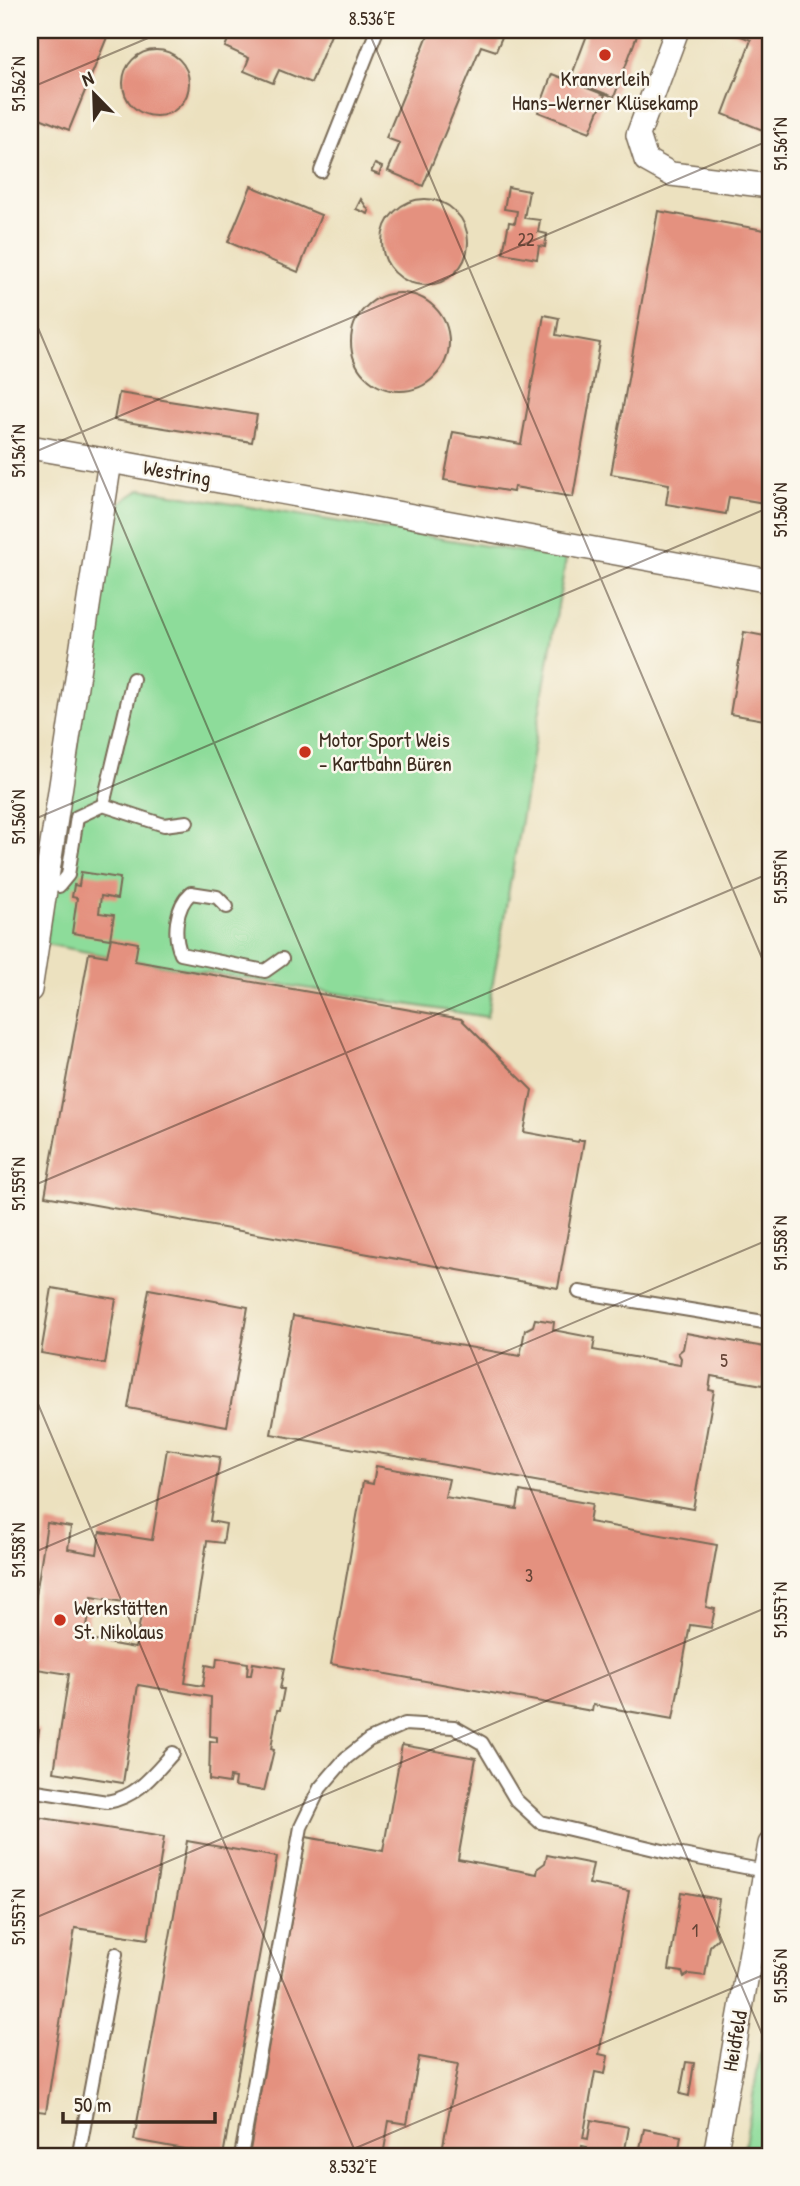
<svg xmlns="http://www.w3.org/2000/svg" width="800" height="2186" font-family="'Patrick Hand',sans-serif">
<rect width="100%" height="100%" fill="#fbf7ec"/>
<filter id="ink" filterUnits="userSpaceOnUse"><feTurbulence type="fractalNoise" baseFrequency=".0143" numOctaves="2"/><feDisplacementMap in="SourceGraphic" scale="14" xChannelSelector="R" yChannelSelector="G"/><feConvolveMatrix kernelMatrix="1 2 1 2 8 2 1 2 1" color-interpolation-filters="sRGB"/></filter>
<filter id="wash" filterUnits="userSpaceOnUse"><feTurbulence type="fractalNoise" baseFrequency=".00686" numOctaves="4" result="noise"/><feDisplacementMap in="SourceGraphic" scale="28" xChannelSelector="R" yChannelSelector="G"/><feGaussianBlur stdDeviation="1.57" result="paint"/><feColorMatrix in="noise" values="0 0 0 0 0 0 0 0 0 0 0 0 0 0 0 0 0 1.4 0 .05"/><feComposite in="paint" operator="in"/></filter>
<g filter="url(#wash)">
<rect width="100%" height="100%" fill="#ece1bf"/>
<g fill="#8ddc9a" stroke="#64835c" stroke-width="2">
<path d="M141 489 566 559 487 1017 135 961 45 944 115 506Z"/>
<path d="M770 1994V2156H743Z"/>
</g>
<g id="blocks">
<g fill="#e4917f" fill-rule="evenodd">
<path d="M30 30H110L69 130 30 114Z"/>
<path d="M232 30H333L311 83 279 70 273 83 244 71 249 58 225 47Z"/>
<path d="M430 30H505L496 51 481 46 423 186 388 171 400 143 386 138Z"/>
<path d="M589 30H639L614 97 570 80Z"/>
<path d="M726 30H770V133L723 114 751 40Z"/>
<circle cx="156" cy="83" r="33"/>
<path d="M552 74 605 95 590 132 538 112Z"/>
<path d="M375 164 382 167 379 175 371 172Z"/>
<path d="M251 186 321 215 298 272 228 242Z"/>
<path d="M508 187 529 191 524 218 540 220 538 232 547 234 545 247 539 246 537 259 503 253 509 222 515 223 517 211 504 209Z"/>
<path d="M361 199 369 211 368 214 356 209Z"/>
<circle cx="425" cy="242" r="43"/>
<path d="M658 211 770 231V504L729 497 726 514 666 504 669 484 611 474Z"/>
<circle cx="400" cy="342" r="49"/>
<path d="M544 315 559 318 556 335 600 343 573 497 514 487 513 492 444 480 453 432 521 444Z"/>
<path d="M119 393 257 415 252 442 114 420Z"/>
<path d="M744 632 770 637V721L730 714Z"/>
<path d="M81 872 120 878 117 899 101 896 99 913 114 915 110 939 72 933 77 898 72 897 74 885 79 886Z"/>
<path d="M111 938 138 943 135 961 461 1019 532 1090 524 1132 578 1142 579 1140H584L558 1288 45 1196 89 953 107 956Z"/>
<path d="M52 1288 116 1299 105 1364 41 1353Z"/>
<path d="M149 1289 248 1307 227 1426 128 1408Z"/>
<path d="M293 1316 520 1356 525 1330 533 1326 535 1319 554 1322 553 1330 595 1338 593 1350 680 1365 681 1358 678 1353 683 1349 686 1333 770 1348 767 1363 770 1364V1378L764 1377 763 1385 711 1376 709 1390 714 1391 693 1509 271 1434Z"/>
<path d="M167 1449 220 1457 210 1521 226 1524 223 1543 207 1541 185 1683 203 1686 206 1665 216 1667 217 1658 248 1663 247 1675H251L253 1663 284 1668 280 1689H284L280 1710H277L271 1749 274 1750 264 1791 234 1786 235 1778 230 1777 229 1783 209 1780 210 1741 217 1742V1737L210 1736 211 1697 138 1685 123 1783 54 1772 69 1674 30 1668V1634L47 1523 71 1527 68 1549 97 1554 100 1532 152 1540ZM92 1597 143 1605 135 1648 85 1639Z"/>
<path d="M376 1466 449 1479 445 1497 517 1509 520 1491 535 1494 592 1504 589 1522 717 1545 706 1607 715 1609 711 1628 690 1625 673 1719 593 1705 592 1711 331 1664 363 1482 373 1484Z"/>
<path d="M30 1728 39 1730 33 1769 30 1768Z"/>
<path d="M402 1745 476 1758 458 1859 537 1874 538 1868 545 1863 547 1855 593 1864 589 1884 629 1891 599 2054 608 2056 605 2074 595 2072 583 2138 588 2139 591 2120 629 2127 625 2150 639 2153 644 2129 681 2136 678 2156H585L587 2147 582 2146 580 2156H441L458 2064 419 2057 407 2124 389 2121 383 2156H249L306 1837 383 1851Z"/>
<path d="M30 1816 164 1837 148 1939 75 1928 46 2112 30 2110Z"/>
<path d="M187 1841 277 1857 223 2156 134 2140Z"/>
<path d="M681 1892 719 1899 714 1927 718 1938 710 1946 705 1976 689 1974 684 1977 682 1972 669 1970Z"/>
<path d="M686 2062 694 2063 689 2096 680 2094Z"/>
</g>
</g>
</g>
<g filter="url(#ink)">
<use href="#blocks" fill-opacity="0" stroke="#796a56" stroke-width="2"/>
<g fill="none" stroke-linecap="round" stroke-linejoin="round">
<defs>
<g id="service">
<path d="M321 171 377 30"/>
<path d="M103 805 133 679"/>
<path d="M46 883 59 886 68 875 77 817 103 805 164 825 187 822"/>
<path d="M227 907 217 897 191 893C175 907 173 936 181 954L265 971 282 959"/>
<path d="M579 1292 770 1323"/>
<path d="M30 1790 107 1802C137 1797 153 1775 173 1753"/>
<path d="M79 2153 116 1954"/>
<path d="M241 2156 301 1827 320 1788 346 1758 369 1740 405 1724 454 1727 482 1743 516 1800 540 1822 667 1852 765 1871"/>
</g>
<g id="minor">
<path d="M677 30 638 135 646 160 671 174 770 186"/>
<path d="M30 447 110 461"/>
<path d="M30 990 110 461 770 581"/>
<path d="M715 2156 770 1844"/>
</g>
</defs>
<use href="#service" stroke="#796a56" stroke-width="16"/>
<use href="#minor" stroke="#796a56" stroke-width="26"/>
<use href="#service" stroke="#fff" stroke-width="12"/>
<use href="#minor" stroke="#fff" stroke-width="23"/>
</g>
</g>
<path fill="none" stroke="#3b2a1e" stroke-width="2" stroke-opacity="0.45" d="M368 30 770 977M30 88 167 30M30 309 770 2053M30 454 770 140M30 821 770 507M30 1187 770 873M30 1385 357 2156M30 1554 770 1239M30 1920 770 1606M337 2156 770 1972"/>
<g fill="#c8321e" stroke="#fbf7ec" stroke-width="2.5">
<circle cx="605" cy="55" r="7"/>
<circle cx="305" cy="752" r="7"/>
<circle cx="60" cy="1620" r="7"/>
</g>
<g text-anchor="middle" stroke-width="5" stroke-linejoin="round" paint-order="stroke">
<g font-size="18" fill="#654436">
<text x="526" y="246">22</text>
<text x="724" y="1367">5</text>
<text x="529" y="1582">3</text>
<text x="695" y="1937">1</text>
</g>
<g font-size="21" fill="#3b2a1e" stroke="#fbf7ec" text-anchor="start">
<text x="605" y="86" text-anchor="middle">Kranverleih<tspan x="605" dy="24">Hans-Werner Klüsekamp</tspan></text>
<text x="319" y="747">Motor Sport Weis<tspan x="319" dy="24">- Kartbahn Büren</tspan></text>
<text x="74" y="1615">Werkstätten<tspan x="74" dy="24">St. Nikolaus</tspan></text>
</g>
<g font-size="21" fill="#3b2a1e" stroke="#fbf7ec">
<text transform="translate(177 473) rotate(10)" y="7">Westring</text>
<text transform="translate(735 2041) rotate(-80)" y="7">Heidfeld</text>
</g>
</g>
<rect width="800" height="2186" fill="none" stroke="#fbf7ec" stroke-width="77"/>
<g transform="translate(94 94) rotate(337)" stroke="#fbf7ec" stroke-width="5" paint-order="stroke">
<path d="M0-5L12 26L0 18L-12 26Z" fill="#3b2a1e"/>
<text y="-10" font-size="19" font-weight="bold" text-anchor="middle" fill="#3b2a1e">N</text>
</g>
<path d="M63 2112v10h152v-10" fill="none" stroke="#3b2a1e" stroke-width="3.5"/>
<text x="74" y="2112" font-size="21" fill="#3b2a1e" stroke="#fbf7ec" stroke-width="5" paint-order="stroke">50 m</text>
<rect x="38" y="38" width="724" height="2110" fill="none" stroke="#3b2a1e" stroke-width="2.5"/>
<g font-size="18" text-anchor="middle" fill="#3b2a1e">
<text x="372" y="25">8.536°E</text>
<text transform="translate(19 84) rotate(-90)" y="6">51.562°N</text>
<text transform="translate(781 144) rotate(-90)" y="6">51.561°N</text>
<text transform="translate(19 451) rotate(-90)" y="6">51.561°N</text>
<text transform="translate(781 510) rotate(-90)" y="6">51.560°N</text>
<text transform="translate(19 817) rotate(-90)" y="6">51.560°N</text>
<text transform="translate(781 877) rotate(-90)" y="6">51.559°N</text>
<text transform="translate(19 1184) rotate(-90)" y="6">51.559°N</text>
<text transform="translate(781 1243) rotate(-90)" y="6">51.558°N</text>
<text transform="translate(19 1550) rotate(-90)" y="6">51.558°N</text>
<text transform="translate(781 1610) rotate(-90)" y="6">51.557°N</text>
<text transform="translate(19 1917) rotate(-90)" y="6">51.557°N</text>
<text transform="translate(781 1976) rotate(-90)" y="6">51.556°N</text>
<text x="353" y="2173">8.532°E</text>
</g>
</svg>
